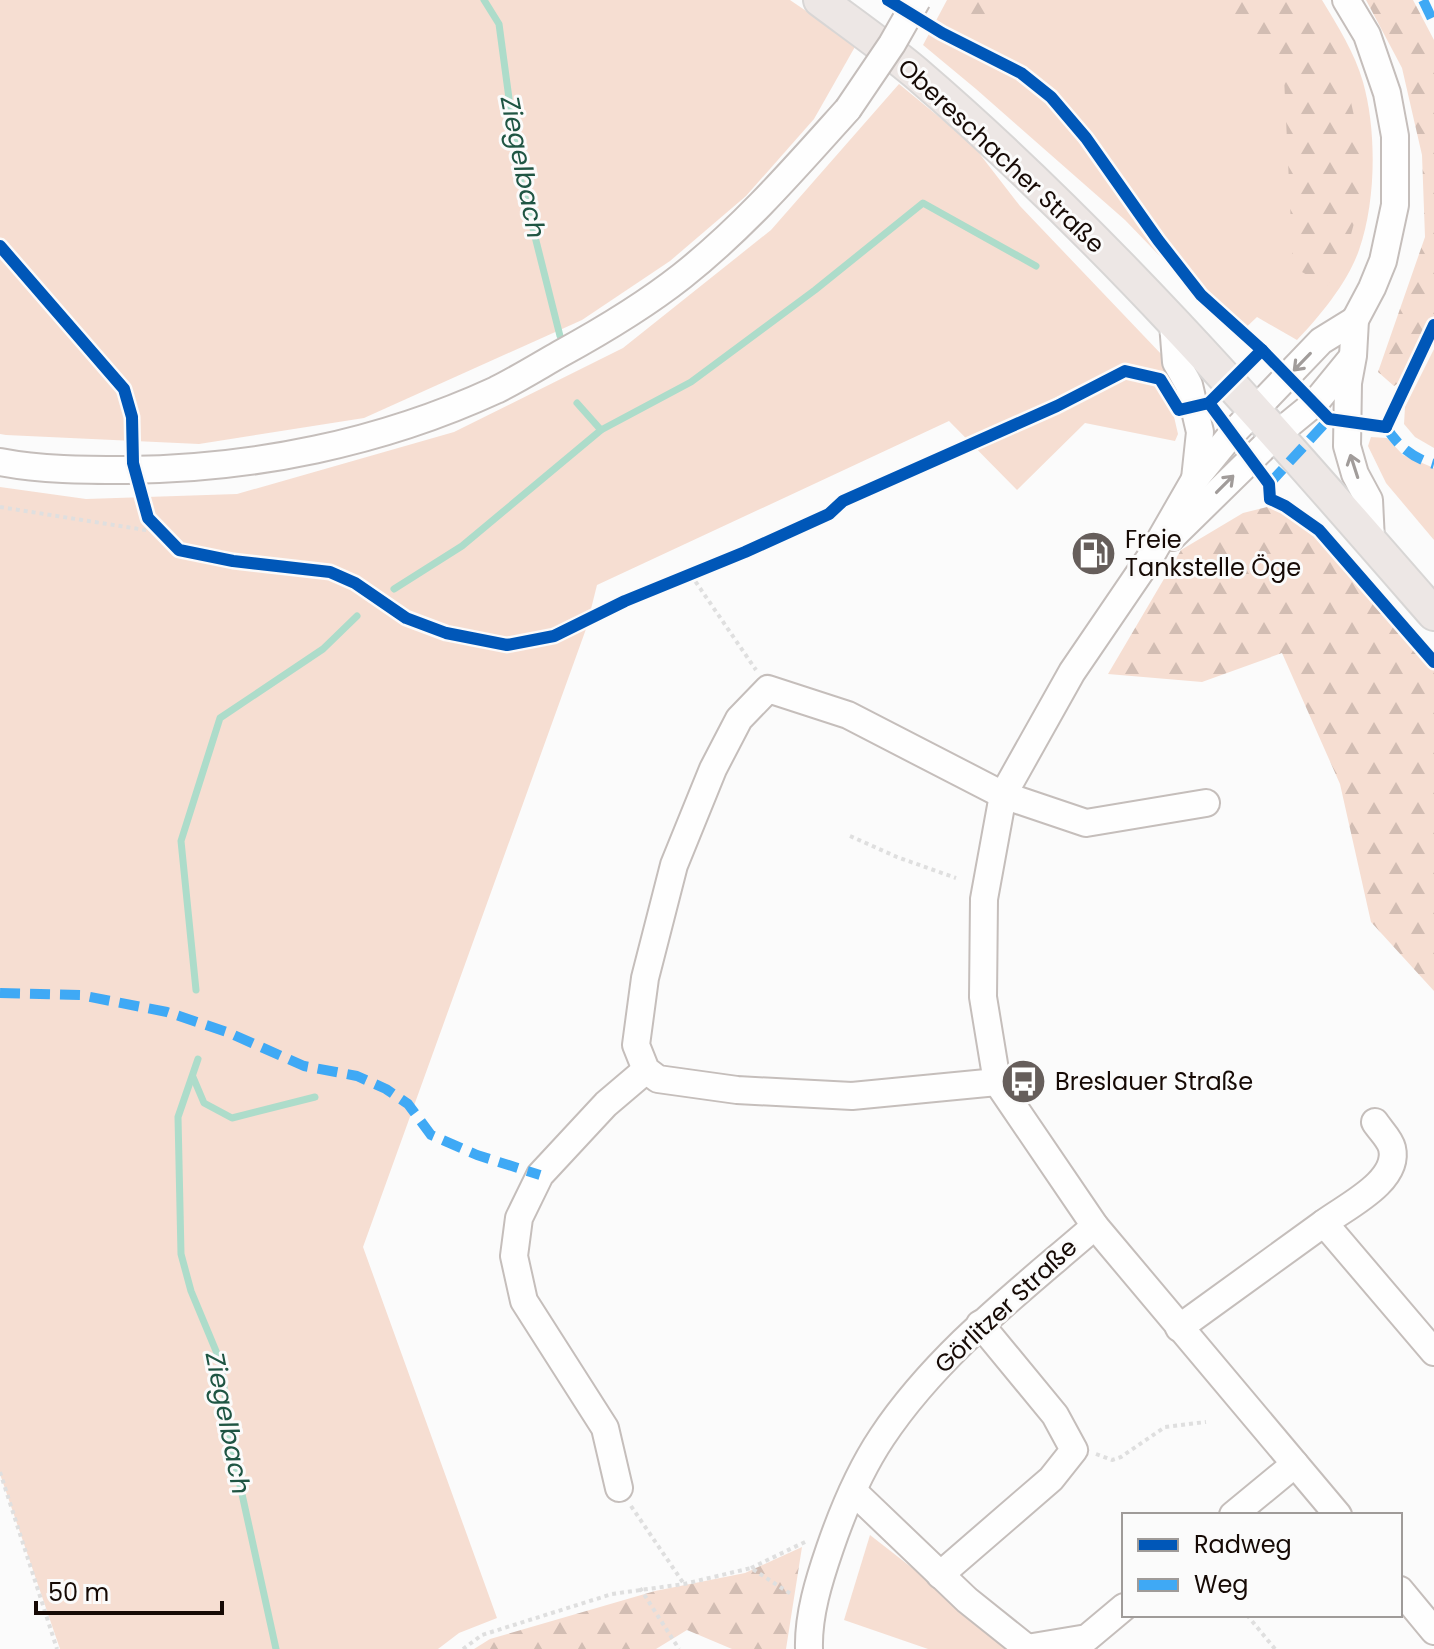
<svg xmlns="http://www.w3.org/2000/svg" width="1434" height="1649" font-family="Poppins,sans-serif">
<defs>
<pattern id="forest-firs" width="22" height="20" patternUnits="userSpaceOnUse" patternTransform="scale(2)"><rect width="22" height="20" fill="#f6ded2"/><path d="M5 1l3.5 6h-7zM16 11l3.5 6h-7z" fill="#d2bdb3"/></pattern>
</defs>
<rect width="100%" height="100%" fill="#fbfbfb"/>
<g fill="#f6ded2">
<path d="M0 0H790L856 45 814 119 746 196 670 261 582 320 364 418 199 444 6 435 0 434Z"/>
<path d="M947 0H1322C1337 25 1355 53 1363 82 1377 131 1376 202 1359 250 1348 282 1320 316 1297 340L1257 317 1237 336 1125 220 976 89 923 45Z"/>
<path d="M899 84 972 144 1020 206 1163 356 1184 401 1172 408 1178 434 1175 441 1085 423 1017 490 949 421 597 585 586 629 363 1247 497 1618 459 1633 438 1649H60L0 1474V487L86 499 237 494 454 432 623 348 771 230Z"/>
<path d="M1434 349V448L1415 437 1404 424 1405 407Z"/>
<path d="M1371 437 1387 438 1403 455 1434 468V540L1386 483 1368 446Z"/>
<path d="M870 1535 1016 1649H928L844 1620Z"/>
</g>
<g fill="url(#forest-firs)">
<path d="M960 0H1000L982 27 949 19Z"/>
<path d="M1221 0H1308L1340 52 1367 175 1346 253 1327 286 1293 267 1284 77Z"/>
<path d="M1366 0H1413L1434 40V316L1405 379 1394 386 1378 372 1425 237 1422 155 1402 68Z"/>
<path d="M1275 505 1313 530 1434 667V991L1371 922 1340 784 1282 653 1202 682 1108 674 1181 550 1243 513Z"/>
<path d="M802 1547 786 1649H732L687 1630 656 1649H474L490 1639 655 1591 745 1573Z"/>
</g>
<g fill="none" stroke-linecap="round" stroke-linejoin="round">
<g stroke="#addcca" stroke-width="7">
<path d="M484 0 499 24 519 173 560 336"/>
<path d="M577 403 601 430"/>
<path d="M394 589 462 546 601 430 691 382 815 290 923 203 1036 266"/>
<path d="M196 990 181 841 220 718 323 649 357 616"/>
<path d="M198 1059 178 1117 181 1254 191 1291 221 1363 231 1444 276 1649"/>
<path d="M193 1077 204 1103 232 1118 315 1097"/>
</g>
<defs>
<g id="minor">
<path d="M1346 0 1367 35 1387 93 1395 136V205L1383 261 1372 288 1355 320 1353 356 1348 383 1347 446 1355 474 1369 500 1371 541"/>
<path d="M1173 323 1176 362 1189 385 1200 432 1195 479"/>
<path d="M0 462C41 470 85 470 127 470 253 469 381 443 496 390 518 379 539 366 560 354 602 331 644 306 682 276 744 227 795 168 848 109"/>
<path d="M1172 537 1276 435 1315 403 1351 359"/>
<path d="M997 1082 852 1096 737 1090 658 1079 646 1070 636 1045 645 978 674 865 713 769 739 719 768 689 848 715 1003 795 1086 823 1206 803"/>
<path d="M1324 1223C1347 1206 1400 1181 1392 1148 1390 1139 1380 1130 1375 1122"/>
<path d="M1179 1328 1324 1223 1434 1352"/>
<path d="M619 1488 605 1428 524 1301 514 1256 519 1218 540 1175 606 1104 646 1070"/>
<path d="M853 1491 967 1600 1027 1648 1087 1638 1124 1607"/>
<path d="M1233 1515 1295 1464"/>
<path d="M1338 1515 1095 1226 997 1082 983 997 984 899 1003 795 1072 672 1149 559 1195 479 1231 435 1321 341 1355 320"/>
<path d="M940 1575 1051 1479 1074 1450 1055 1415 980 1324"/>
<path d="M1400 1590 1434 1631"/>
<path d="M809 1649C808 1615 819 1580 830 1548 843 1510 860 1470 882 1437 938 1353 1020 1291 1095 1226"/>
</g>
<path id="major" d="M820 0C852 24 885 47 916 73 1106 236 1270 426 1434 614"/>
</defs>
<use href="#minor" stroke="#c5bebb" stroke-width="30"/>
<use href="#major" stroke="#d8d6d5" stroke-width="36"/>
<g stroke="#dfdfdf" stroke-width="4" stroke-dasharray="4 4" stroke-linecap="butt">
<path d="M0 507 158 532"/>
<path d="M691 575 756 670"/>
<path d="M850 836 897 857 956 878"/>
<path d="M1096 1454 1112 1460 1121 1457 1165 1427 1206 1422"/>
<path d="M0 1472 57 1649"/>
<path d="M631 1506 684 1584"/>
<path d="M751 1568 807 1541"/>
<path d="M640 1588 679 1649"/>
<path d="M1247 1615 1275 1649"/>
<path d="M463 1649 482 1635 612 1594 684 1584 751 1568 791 1594"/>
</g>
<use href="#minor" stroke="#fefefe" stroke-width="26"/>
<use href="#major" stroke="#ede7e5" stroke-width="32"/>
<defs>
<path id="minor-bridge" d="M848 109 892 44 917 0"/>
</defs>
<use href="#minor-bridge" stroke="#c5bebb" stroke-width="30" stroke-linecap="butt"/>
<use href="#minor-bridge" stroke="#fefefe" stroke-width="26"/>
<g stroke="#3fa9f5" stroke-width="10" stroke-dasharray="20 10" stroke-linecap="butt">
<path d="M1423 0 1434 23"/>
<path d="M1386 427C1398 446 1412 458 1434 464"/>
<path d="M1269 484 1329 419"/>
<path d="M0 993 80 995 167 1012 227 1032 304 1066 357 1076 386 1089 408 1104 431 1135 477 1155 540 1175"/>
</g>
<defs>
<g id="cycleway">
<path d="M888 0 942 33 1021 73 1051 97 1086 138 1158 240 1201 295 1262 350 1329 419 1386 427"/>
<path d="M0 246 124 389 132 417 133 463 148 518 179 550 233 561 330 572 355 583 406 618 446 633 507 645 554 636 625 601 745 552 829 514 843 501 1057 406 1125 371 1160 379 1179 410 1209 403 1262 350"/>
<path d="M1209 403 1269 484 1270 499 1285 506 1319 530 1434 662"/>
<path d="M1386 427 1434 325"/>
</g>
</defs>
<use href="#cycleway" stroke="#fbfbfb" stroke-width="17"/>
<use href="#cycleway" stroke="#0057b8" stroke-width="12"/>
</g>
<defs><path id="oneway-shaft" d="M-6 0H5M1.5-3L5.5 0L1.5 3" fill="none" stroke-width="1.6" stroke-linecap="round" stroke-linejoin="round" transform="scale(2)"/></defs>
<g stroke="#a19c9a">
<use href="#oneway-shaft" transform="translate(1302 362) rotate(134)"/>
<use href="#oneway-shaft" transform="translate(1354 466) rotate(-108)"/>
<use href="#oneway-shaft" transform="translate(1225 484) rotate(-45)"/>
</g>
<defs>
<symbol id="fuel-disc" viewBox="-11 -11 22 22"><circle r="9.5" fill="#665e5b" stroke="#fbfbfb"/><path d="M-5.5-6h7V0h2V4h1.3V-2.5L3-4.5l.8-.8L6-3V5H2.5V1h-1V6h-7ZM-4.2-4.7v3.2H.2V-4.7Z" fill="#fff"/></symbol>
<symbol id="bus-disc" viewBox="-11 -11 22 22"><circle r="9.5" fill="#665e5b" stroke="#fbfbfb"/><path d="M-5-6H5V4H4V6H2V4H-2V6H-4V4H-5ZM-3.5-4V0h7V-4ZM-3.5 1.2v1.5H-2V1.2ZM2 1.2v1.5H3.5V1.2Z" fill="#fff"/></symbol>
</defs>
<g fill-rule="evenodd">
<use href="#fuel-disc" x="1068" y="528" width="51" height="51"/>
<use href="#bus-disc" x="998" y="1056" width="51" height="51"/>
</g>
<g text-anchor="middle" stroke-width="6" stroke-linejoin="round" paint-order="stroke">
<g font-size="24" fill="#160a05" stroke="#fbfbfb">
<text transform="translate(1001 156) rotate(43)" y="8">Obereschacher Straße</text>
<text transform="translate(1006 1306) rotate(-43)" y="8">Görlitzer Straße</text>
</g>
<g font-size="24" fill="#160a05" stroke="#fbfbfb" text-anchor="start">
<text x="1125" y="548">Freie<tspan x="1125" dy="28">Tankstelle Öge</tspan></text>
<text x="1055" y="1090">Breslauer Straße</text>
</g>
<g font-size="26" font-style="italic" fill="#1f5543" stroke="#fbfbfb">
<text transform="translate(523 167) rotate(79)" y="9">Ziegelbach</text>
<text transform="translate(228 1423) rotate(79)" y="9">Ziegelbach</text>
</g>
</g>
<rect x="1122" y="1513" width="280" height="104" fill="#fbfbfb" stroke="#9f9b99" stroke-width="2"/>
<rect x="1138" y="1539" width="40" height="12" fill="#0057b8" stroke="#9f9b99" stroke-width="2"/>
<text x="1194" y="1553" font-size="24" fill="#160a05">Radweg</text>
<rect x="1138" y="1579" width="40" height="12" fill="#3fa9f5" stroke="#9f9b99" stroke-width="2"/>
<text x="1194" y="1593" font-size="24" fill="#160a05">Weg</text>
<path d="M36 1601v12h186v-12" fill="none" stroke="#160a05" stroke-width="4"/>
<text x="48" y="1601" font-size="24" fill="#160a05" stroke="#fbfbfb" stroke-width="6" paint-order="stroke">50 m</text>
</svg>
